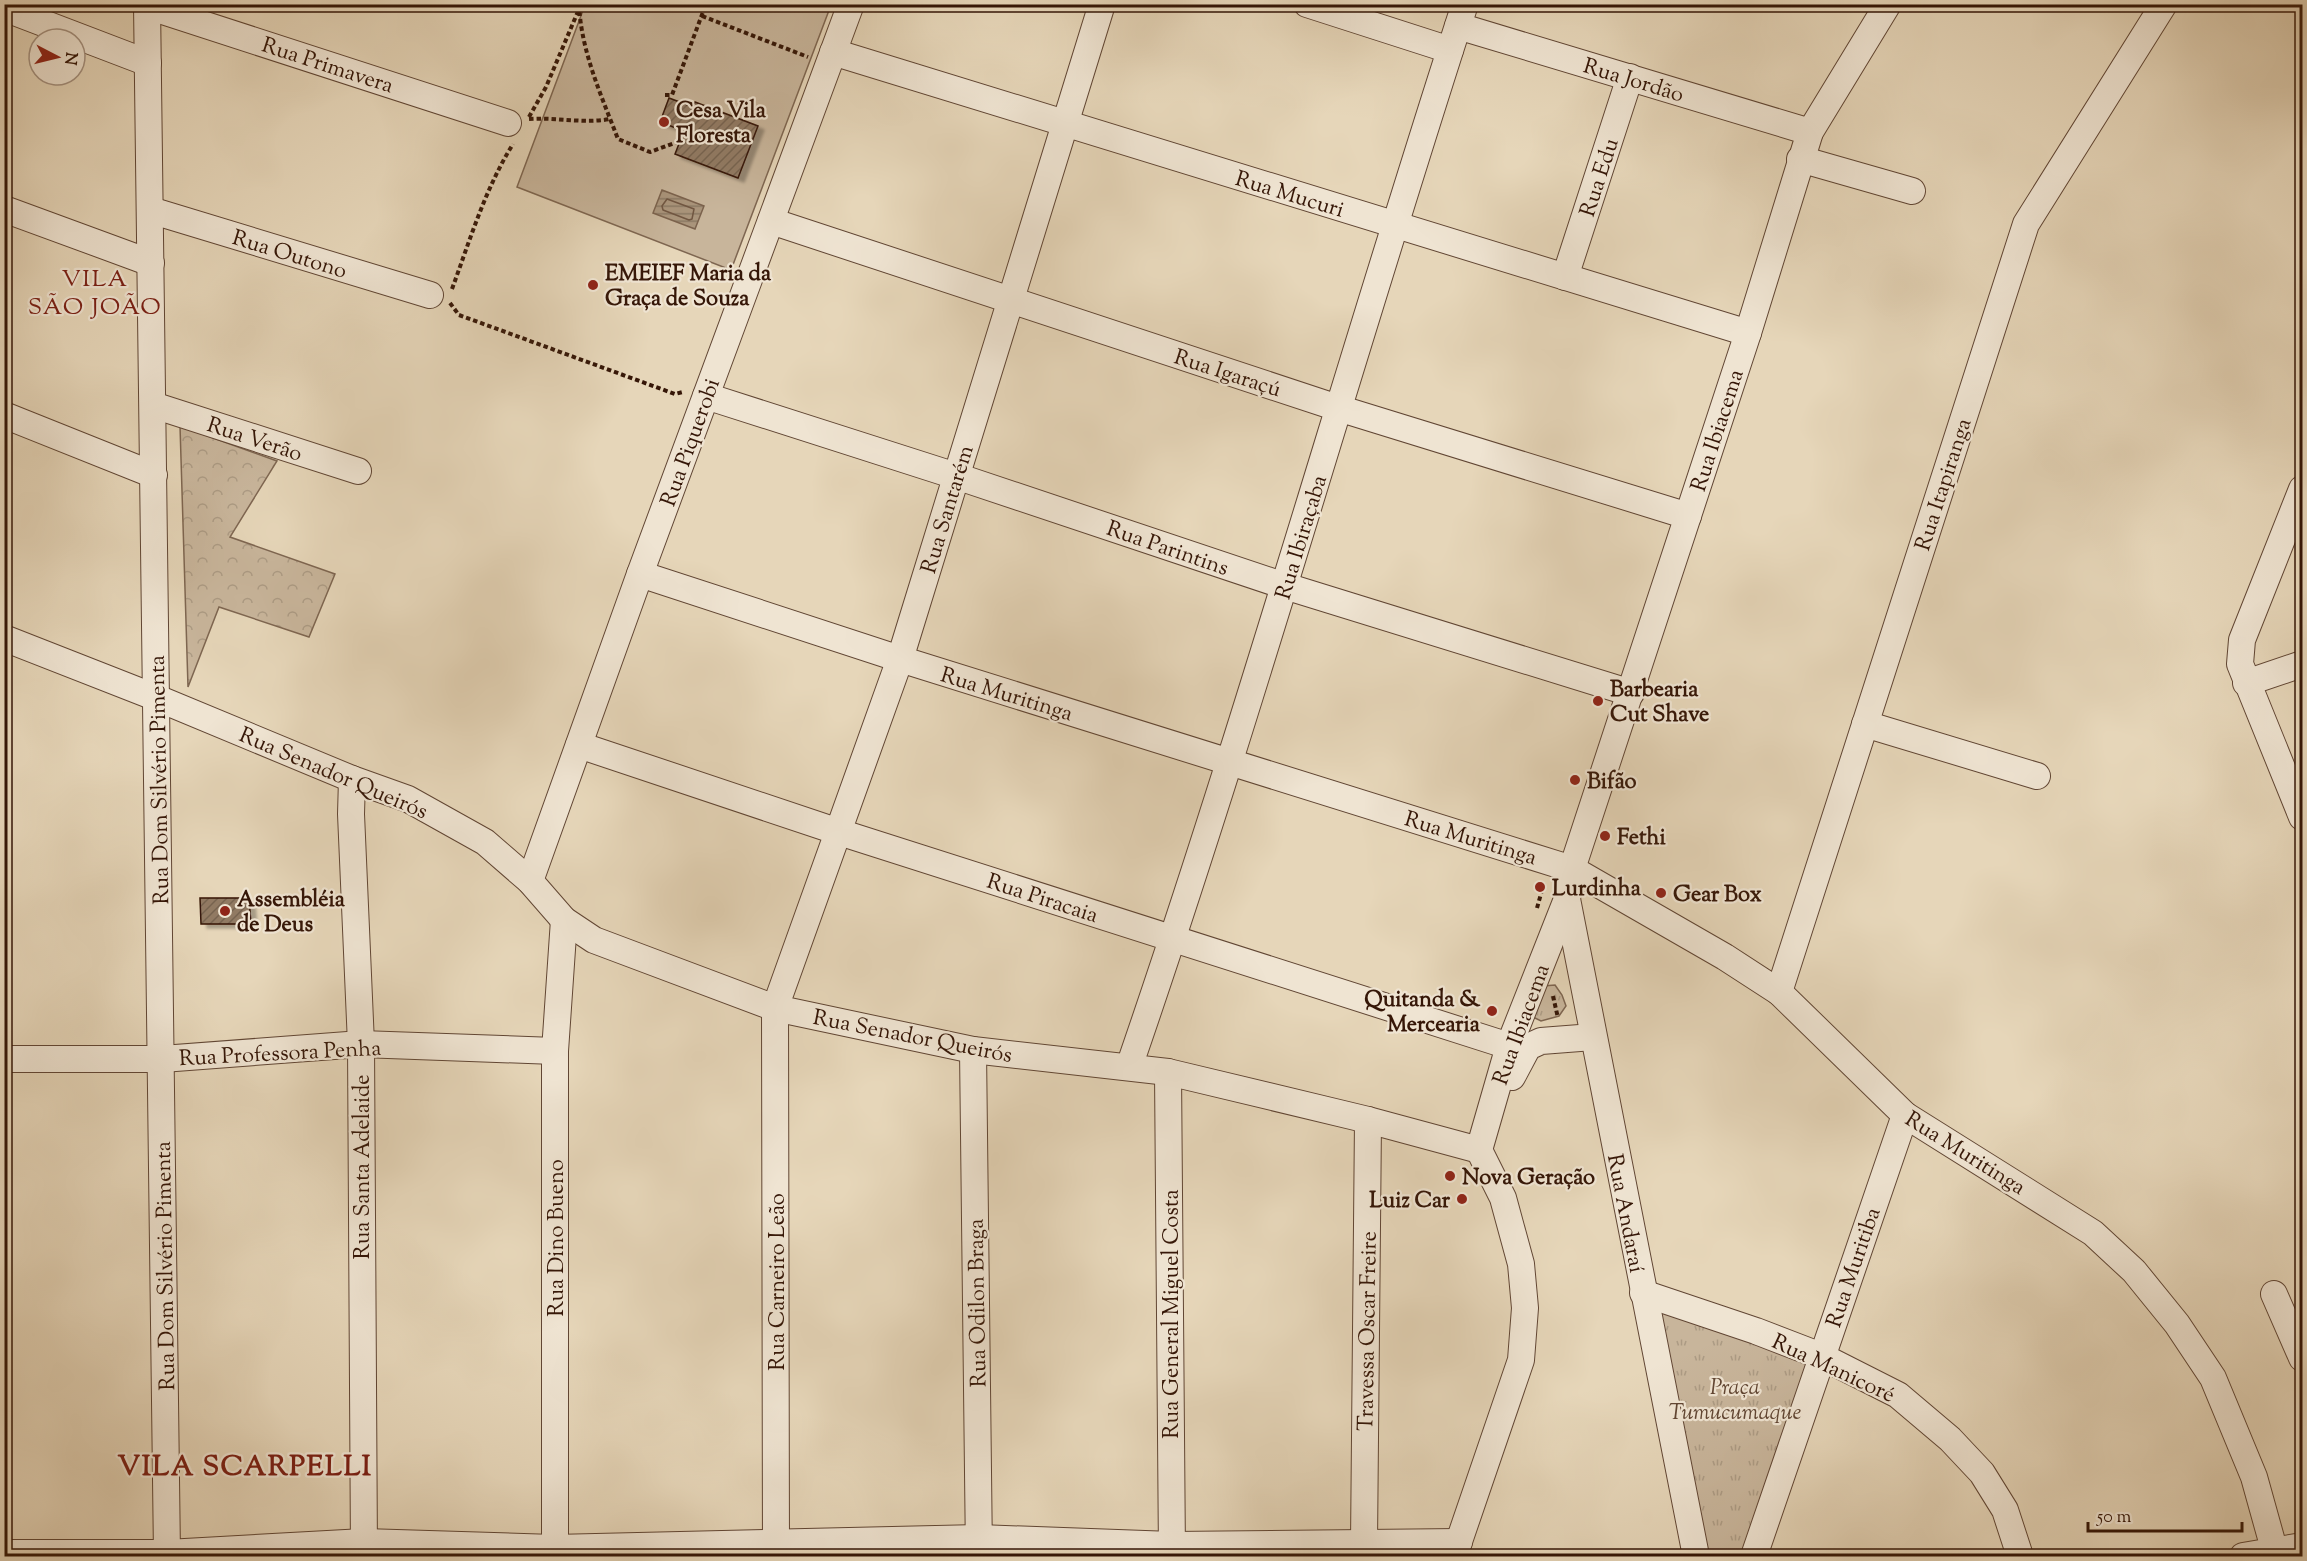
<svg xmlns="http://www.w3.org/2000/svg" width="2307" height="1561" font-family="'Sorts Mill Goudy',serif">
<defs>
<pattern id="forest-crowns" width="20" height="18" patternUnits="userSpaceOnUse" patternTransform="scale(1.5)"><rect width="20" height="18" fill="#c8b59b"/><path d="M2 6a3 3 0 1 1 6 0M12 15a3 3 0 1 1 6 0" fill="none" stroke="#ac9b84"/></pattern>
<pattern id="park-tufts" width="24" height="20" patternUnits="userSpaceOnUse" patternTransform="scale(1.5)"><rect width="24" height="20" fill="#c8b59b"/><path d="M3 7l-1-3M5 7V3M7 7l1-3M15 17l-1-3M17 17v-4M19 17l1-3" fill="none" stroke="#ac9b84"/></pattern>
<pattern id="water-rules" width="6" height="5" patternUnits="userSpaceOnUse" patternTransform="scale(1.5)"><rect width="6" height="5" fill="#aa957c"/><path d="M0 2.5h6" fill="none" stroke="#8b7964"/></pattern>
<pattern id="building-hatch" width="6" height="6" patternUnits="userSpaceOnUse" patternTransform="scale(1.5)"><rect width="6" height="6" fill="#917a64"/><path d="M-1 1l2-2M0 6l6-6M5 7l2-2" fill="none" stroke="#776350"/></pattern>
<filter id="shadow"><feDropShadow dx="6" dy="4" stdDeviation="1.5" flood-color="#0004"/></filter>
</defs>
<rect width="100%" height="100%" fill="#e6d6b9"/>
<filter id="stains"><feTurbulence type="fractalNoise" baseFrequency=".00333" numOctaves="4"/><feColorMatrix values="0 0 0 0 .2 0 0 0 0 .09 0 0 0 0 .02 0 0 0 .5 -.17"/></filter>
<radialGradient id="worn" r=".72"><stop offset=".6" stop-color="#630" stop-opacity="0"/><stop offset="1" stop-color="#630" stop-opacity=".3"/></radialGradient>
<path fill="#c8b59b" stroke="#7e6651" stroke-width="1.5" d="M585 5H831L731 270 517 187Z"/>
<path fill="url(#forest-crowns)" stroke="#7e6651" stroke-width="1.5" d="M180 426 277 461 230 537 335 574 309 637 219 607 188 687Z"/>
<g fill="url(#park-tufts)" stroke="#7e6651" stroke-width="1.5">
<path d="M1555 985 1562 995 1566 1006 1559 1016 1541 1021 1533 1017 1543 986Z"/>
<path d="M1657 1308 1810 1361 1745 1556H1702Z"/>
</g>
<path fill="url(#water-rules)" stroke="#7b624d" stroke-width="1.5" d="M662 190 704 206 695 229 653 213Z"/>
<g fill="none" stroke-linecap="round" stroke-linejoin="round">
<path stroke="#705642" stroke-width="1.5" d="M667 199 694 209 692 219 689 220 663 210 662 206Z"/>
</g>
<g fill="url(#building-hatch)" stroke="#351607" stroke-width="1.5" filter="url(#shadow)">
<path d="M669 98 693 107 695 102 758 126 738 178 675 154 684 131 660 122Z"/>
<path d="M200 898H249L251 924H201Z"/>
</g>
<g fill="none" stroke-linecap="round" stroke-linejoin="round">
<defs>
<g id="minor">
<path d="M147 4 167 1556"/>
<path d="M1307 4 1450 50"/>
<path d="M147 6 508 123"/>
<path d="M4 8 148 63"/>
<path d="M1458 26 1810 132"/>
<path d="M833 52 1748 333"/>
<path d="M1800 159 1912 191"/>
<path d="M4 209 151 263"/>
<path d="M150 210 430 295"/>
<path d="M771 221 1338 408 1688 516"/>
<path d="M1565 277 1630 77"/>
<path d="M706 396 956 476 1285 586 1631 693"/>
<path d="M153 405 358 471"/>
<path d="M4 415 154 475"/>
<path d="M2302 489 2242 640 2240 664 2302 817"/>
<path d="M640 574 900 659 1572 869 1725 957 1779 992 1905 1115 2093 1233 2134 1271 2177 1324 2213 1378 2254 1477 2276 1556"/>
<path d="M4 638 157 698 352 779 408 799 485 842 530 881 564 920 594 940 775 1008 973 1050 1168 1072 1368 1120 1479 1150 1503 1198 1521 1264 1525 1308 1521 1360 1454 1556"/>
<path d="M2246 683 2302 664"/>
<path d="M1865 724 2037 776"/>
<path d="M579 745 839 832 1509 1046"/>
<path d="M352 779 351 814 361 1044 364 1556"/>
<path d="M530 881 640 574 851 4"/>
<path d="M1779 992 2026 224 2164 4"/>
<path d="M973 1050 979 1556"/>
<path d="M4 1059H162L361 1044 555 1051"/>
<path d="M1129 1067C1250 716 1350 358 1465 4"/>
<path d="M1168 1072 1172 1556"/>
<path d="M1512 1077 1528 1047 1541 1041 1593 1037"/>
<path d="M1479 1150 1509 1046 1567 899"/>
<path d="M1643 1293 1756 1331 1821 1356 1898 1395 1950 1439 1982 1473 2005 1510 2020 1556"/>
<path d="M2274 1294 2302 1358"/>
<path d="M1364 1543 1368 1120"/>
<path d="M4 1553H167L364 1542 554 1548 979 1538 1172 1545 1459 1542"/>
<path d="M555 1556V1051L564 920"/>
<path d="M776 1556 775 1008 900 659 1102 4"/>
<path d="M1696 1556 1567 899 1572 869 1748 333 1810 132 1888 4"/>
<path d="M1754 1556 1905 1115"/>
<path d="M2243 1556 2302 1546"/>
</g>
</defs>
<use href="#minor" stroke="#614634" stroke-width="28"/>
<g stroke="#351607" stroke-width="4" stroke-dasharray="4.5 3" stroke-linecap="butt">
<path d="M579 4C581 51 601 95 618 139L650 152 680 141"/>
<path d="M702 16 808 57"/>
<path d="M665 95H672L706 4"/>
<path d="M529 117 546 87 579 9"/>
<path d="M529 119C557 117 583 124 610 119"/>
<path d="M452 289C470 240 485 189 513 144"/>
<path d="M450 303 459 315 675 394 683 392"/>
<path d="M1537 908 1544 883"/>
<path d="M1553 996 1558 1018"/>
</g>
<use href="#minor" stroke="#efe4d2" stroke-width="26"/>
</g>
<g fill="#8f2418" stroke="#efe4d2" stroke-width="2">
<circle cx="664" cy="122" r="6"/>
<circle cx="593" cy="285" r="6"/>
<circle cx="1598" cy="701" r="6"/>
<circle cx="1575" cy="780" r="6"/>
<circle cx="1605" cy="836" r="6"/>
<circle cx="1540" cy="887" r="6"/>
<circle cx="1661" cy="893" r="6"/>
<circle cx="225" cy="911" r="6"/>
<circle cx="1492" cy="1011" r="6"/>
<circle cx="1450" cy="1176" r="6"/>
<circle cx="1462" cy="1199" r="6"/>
</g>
<g text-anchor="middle" stroke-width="4.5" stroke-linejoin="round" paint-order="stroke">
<g font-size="22" fill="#351607" stroke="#efe4d2">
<text transform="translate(328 64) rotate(18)" y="8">Rua Primavera</text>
<text transform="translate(1634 79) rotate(17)" y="8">Rua Jordão</text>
<text transform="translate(1598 177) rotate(-72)" y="8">Rua Edu</text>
<text transform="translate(1290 193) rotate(17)" y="8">Rua Mucuri</text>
<text transform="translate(290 253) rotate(17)" y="8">Rua Outono</text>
<text transform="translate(1228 372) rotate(18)" y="8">Rua Igaraçú</text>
<text transform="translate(1716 430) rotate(-72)" y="8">Rua Ibiacema</text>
<text transform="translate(255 438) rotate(18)" y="8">Rua Verão</text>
<text transform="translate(689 442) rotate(-70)" y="8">Rua Piquerobi</text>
<text transform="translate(1942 484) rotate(-72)" y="8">Rua Itapiranga</text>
<text transform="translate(946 509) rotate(-73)" y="8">Rua Santarém</text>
<text transform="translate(1300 537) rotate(-73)" y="8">Rua Ibiraçaba</text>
<text transform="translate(1168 547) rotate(19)" y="8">Rua Parintins</text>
<text transform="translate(1007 693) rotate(17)" y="8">Rua Muritinga</text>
<text transform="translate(334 772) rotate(23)" y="8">Rua Senador Queirós</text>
<text transform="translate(158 780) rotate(-91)" y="8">Rua Dom Silvério Pimenta</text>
<text transform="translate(1471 837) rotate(17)" y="8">Rua Muritinga</text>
<text transform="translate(1043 897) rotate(18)" y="8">Rua Piracaia</text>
<text transform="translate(1520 1024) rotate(-70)" y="8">Rua Ibiacema</text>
<text transform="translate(913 1035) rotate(11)" y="8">Rua Senador Queirós</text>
<text transform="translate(280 1052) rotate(-3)" y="8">Rua Professora Penha</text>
<text transform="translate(1966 1152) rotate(32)" y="8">Rua Muritinga</text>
<text transform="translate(361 1167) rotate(-90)" y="8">Rua Santa Adelaide</text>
<text transform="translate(1627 1213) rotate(79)" y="8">Rua Andaraí</text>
<text transform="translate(555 1238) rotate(-90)" y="8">Rua Dino Bueno</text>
<text transform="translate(164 1266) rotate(-91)" y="8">Rua Dom Silvério Pimenta</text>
<text transform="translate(1852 1267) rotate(-71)" y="8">Rua Muritiba</text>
<text transform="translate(776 1282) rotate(-90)" y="8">Rua Carneiro Leão</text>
<text transform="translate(976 1303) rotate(-91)" y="8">Rua Odilon Braga</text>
<text transform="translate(1170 1314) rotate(-90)" y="8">Rua General Miguel Costa</text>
<text transform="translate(1366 1331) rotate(-89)" y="8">Travessa Oscar Freire</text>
<text transform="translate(1834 1367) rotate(25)" y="8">Rua Manicoré</text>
</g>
<g font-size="22" font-weight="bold" fill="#351607" stroke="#efe4d2" text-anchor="start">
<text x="676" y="117">Cesa Vila<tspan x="676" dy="25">Floresta</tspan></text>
<text x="605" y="280">EMEIEF Maria da<tspan x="605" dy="25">Graça de Souza</tspan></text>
<text x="1610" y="696">Barbearia<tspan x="1610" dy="25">Cut Shave</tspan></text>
<text x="1587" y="788">Bifão</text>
<text x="1617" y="844">Fethi</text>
<text x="1552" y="895">Lurdinha</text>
<text x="1673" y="901">Gear Box</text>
<text x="237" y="906">Assembléia<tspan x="237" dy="25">de Deus</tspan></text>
<text x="1480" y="1006" text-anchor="end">Quitanda &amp;<tspan x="1480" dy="25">Mercearia</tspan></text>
<text x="1462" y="1184">Nova Geração</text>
<text x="1450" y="1207" text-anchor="end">Luiz Car</text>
</g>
<g font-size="22" font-style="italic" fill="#614633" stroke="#efe4d2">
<text x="1735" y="1394">Praça<tspan x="1735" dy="25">Tumucumaque</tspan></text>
</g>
<g font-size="24" letter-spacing="1.5" fill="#7a1f14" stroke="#efe4d2">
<text x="95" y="286">VILA<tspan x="95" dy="28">SÃO JOÃO</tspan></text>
</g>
<g font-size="28" font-weight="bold" letter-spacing="1.5" fill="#7a1f14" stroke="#efe4d2">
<text x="245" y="1475">VILA SCARPELLI</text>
</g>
</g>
<rect width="2307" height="1561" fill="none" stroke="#e6d6b9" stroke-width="24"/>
<rect x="6" y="6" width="2295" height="1549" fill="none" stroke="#351607" stroke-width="3"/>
<rect x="12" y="12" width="2283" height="1537" fill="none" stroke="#351607" stroke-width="1.5"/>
<g transform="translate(57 57) rotate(97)"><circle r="28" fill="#efe4d2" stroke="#a59281" stroke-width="1.5"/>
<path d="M0-4.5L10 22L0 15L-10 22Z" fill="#8f2418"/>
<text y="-9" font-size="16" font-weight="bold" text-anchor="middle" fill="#351607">N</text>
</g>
<path d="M2088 1522v9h154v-9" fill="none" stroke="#351607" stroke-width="3"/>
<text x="2097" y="1522" font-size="18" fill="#351607" stroke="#efe4d2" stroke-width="4.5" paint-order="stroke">50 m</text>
<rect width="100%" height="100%" filter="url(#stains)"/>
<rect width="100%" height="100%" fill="url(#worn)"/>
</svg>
